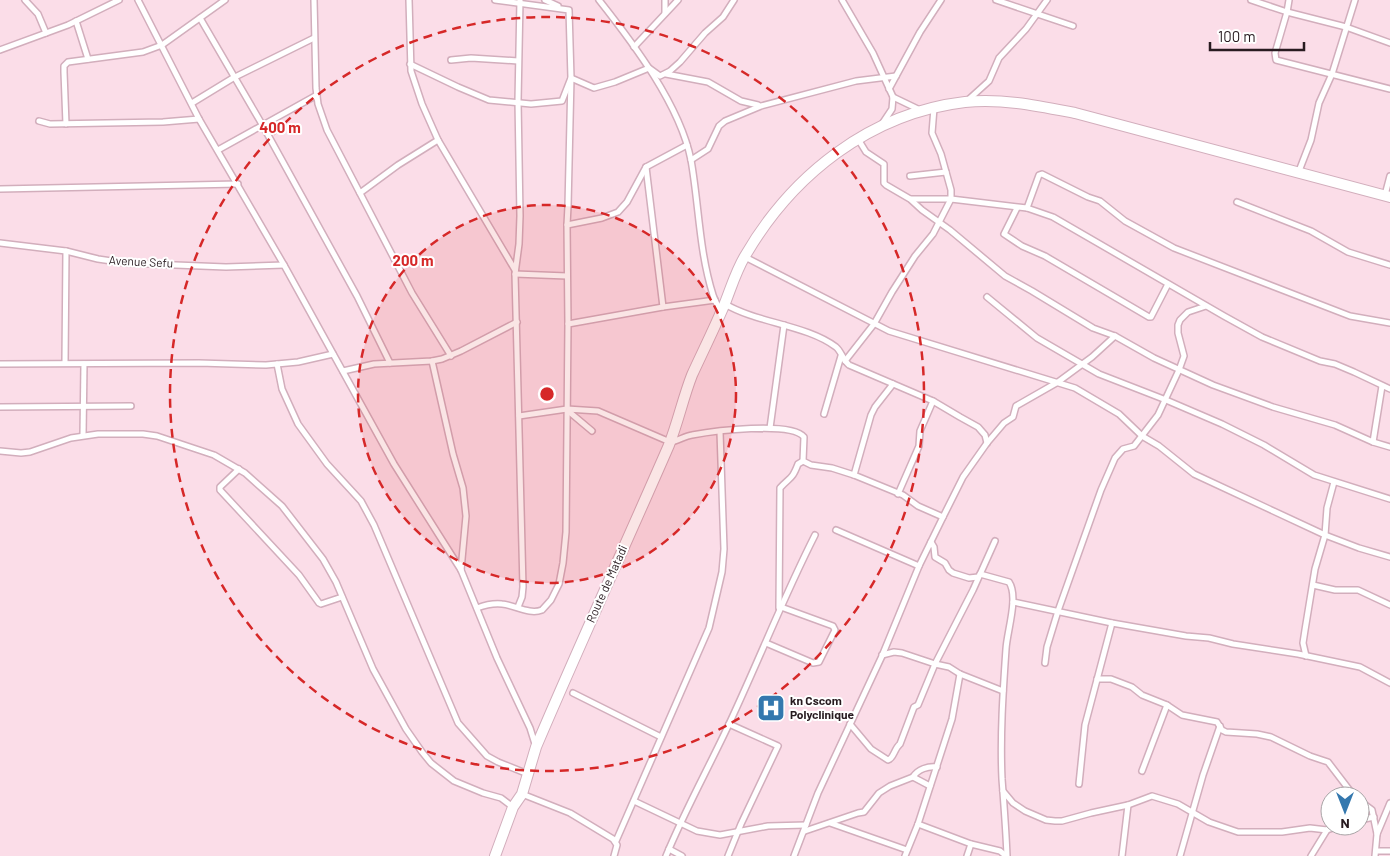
<svg xmlns="http://www.w3.org/2000/svg" width="1390" height="856" font-family="Barlow,sans-serif">
<rect width="100%" height="100%" fill="#fbdde8"/>
<g fill="none" stroke-linecap="round" stroke-linejoin="round">
<defs>
<g id="street">
<path d="M25 0 38 14 46 33"/>
<path d="M138 0 199 119 284 265 394 464 461 570 497 658 530 728 535 744"/>
<path d="M314 0 316 88 318 104 327 130 412 293 451 356"/>
<path d="M409 0 411 71 422 104 438 140 515 270"/>
<path d="M545 0 558 6"/>
<path d="M599 0C633 43 680 105 691 160 699 205 699 251 713 295 715 301 718 306 721 312"/>
<path d="M665 0V13"/>
<path d="M842 0 873 53 893 97 892 109 882 124"/>
<path d="M996 0 1073 26"/>
<path d="M1251 0 1287 12 1346 27 1390 43"/>
<path d="M1289 0 1287 12 1275 53 1276 60 1390 89"/>
<path d="M200 18 263 126 357 296 390 363"/>
<path d="M76 21 88 59"/>
<path d="M634 47 678 0"/>
<path d="M0 50 68 25 119 0"/>
<path d="M451 60 471 58 518 61"/>
<path d="M410 64 458 87 489 100 531 104 562 101 571 78 569 10 495 0"/>
<path d="M666 74 708 82 741 101 758 105"/>
<path d="M889 89 920 32 941 0"/>
<path d="M893 97 920 110"/>
<path d="M968 100 989 81 999 58 1026 29 1047 0"/>
<path d="M192 103 233 78 314 38"/>
<path d="M39 121 50 124 163 122 199 119"/>
<path d="M66 124 64 72V66L68 62 143 52 162 45 225 0"/>
<path d="M858 139 866 152 884 164V183L886 185 910 199 922 210 950 230 1005 276 1032 291 1093 328 1115 336 1154 358 1213 385 1273 407 1335 425 1373 442 1390 447"/>
<path d="M218 150 317 95"/>
<path d="M691 160 708 149 719 126 725 121 761 106 856 81 896 76"/>
<path d="M646 167 663 307"/>
<path d="M1299 171 1311 140 1319 103 1332 74 1355 0"/>
<path d="M910 176 946 172"/>
<path d="M0 189 238 184"/>
<path d="M360 193 398 165 438 140"/>
<path d="M1385 195 1390 176"/>
<path d="M911 199H951L1027 208 1053 217 1224 316 1262 337 1320 361 1335 364 1354 372 1390 389"/>
<path d="M1237 202 1311 231 1348 252 1390 265"/>
<path d="M1017 208 1004 234 1022 246 1045 256 1149 317H1151L1168 284"/>
<path d="M1027 208 1039 175 1042 174 1088 197 1100 201 1125 221 1174 248 1350 316 1390 323"/>
<path d="M567 225 602 218 618 212 627 202 646 167 687 145"/>
<path d="M0 243 66 251 98 259 125 263 226 267 284 265"/>
<path d="M745 257 889 331 1075 388 1119 414 1142 436 1159 446 1194 474 1325 535 1359 548 1390 557"/>
<path d="M515 274 567 276"/>
<path d="M987 297 1037 338 1099 374 1166 400 1222 424 1264 445 1314 475 1390 499"/>
<path d="M725 304C757 323 807 325 836 347 841 351 843 360 849 365L933 401 960 417 978 427 985 435 987 443"/>
<path d="M568 324 663 307 715 300"/>
<path d="M432 361 453 454 463 488 466 516 461 570"/>
<path d="M845 361 874 324 892 292 915 256 933 234 951 199V190L941 154 932 133 934 108"/>
<path d="M65 363 66 251"/>
<path d="M0 364 199 363 266 365 298 362 333 354"/>
<path d="M277 364 282 389 298 424 327 464 361 501 374 525 458 723 487 756 498 762 528 774"/>
<path d="M343 371 374 364 432 361 442 359 461 351 517 322"/>
<path d="M0 407 131 406"/>
<path d="M567 410 592 431"/>
<path d="M824 414 841 356"/>
<path d="M519 416 567 409 598 411 670 442C679 441 684 436 692 435 713 431 791 421 804 437L803 461 811 465 832 468 854 475 903 495 918 506 943 517"/>
<path d="M770 428 784 325"/>
<path d="M83 435 84 364"/>
<path d="M1373 442 1382 386"/>
<path d="M0 451 21 453 30 452 71 438 98 434H143L157 436 214 455 245 473 282 506 323 559 336 582 373 669 406 729 422 752 431 763 454 781 483 793 501 798 513 807"/>
<path d="M239 469 220 487V490L299 575 319 603 321 604 342 597"/>
<path d="M854 475 871 415 875 407 893 384"/>
<path d="M898 494 919 446 920 431 933 401"/>
<path d="M836 530 919 566"/>
<path d="M931 542 934 547 935 557 945 563 949 570 953 573 969 578 978 577"/>
<path d="M980 574 1009 582C1019 597 1007 631 1006 649 1003 692 1000 736 1002 779 1004 805 1006 830 1007 856"/>
<path d="M1313 585 1335 590H1358L1390 605"/>
<path d="M1013 602 1112 623 1186 636 1209 638 1233 644 1298 654 1360 667 1390 683"/>
<path d="M518 607 522 597 523 587 515 274 519 244 520 216 518 101 520 0"/>
<path d="M477 608C485 605 493 603 502 604 515 605 529 615 542 610L551 600 559 584 563 563 566 532 568 324 567 225 568 206 571 78 594 88 615 82 649 68 660 76 670 71 680 62 705 33 723 17 734 0"/>
<path d="M779 608 780 488C790 477 792 480 798 464L803 461"/>
<path d="M766 643 813 663 819 662 835 630 833 626 781 607"/>
<path d="M882 655 894 652 902 653 935 664 949 667 960 674 1003 691"/>
<path d="M1306 656 1303 643 1305 630 1315 569 1325 535 1327 508 1334 482"/>
<path d="M1045 663 1047 647 1058 611 1101 490 1115 458 1123 449 1134 446 1158 415 1179 370 1184 356 1178 333V325L1180 320 1188 312 1206 306"/>
<path d="M1097 679H1111L1132 687 1142 695 1167 705 1182 715 1217 722 1222 730 1226 732 1257 734 1271 737 1310 756 1328 762 1354 796"/>
<path d="M573 693 661 737"/>
<path d="M850 724 871 749 888 760C894 758 894 749 900 744L914 707 918 705 935 664 973 590 995 541"/>
<path d="M1142 771 1167 705"/>
<path d="M913 777 930 786"/>
<path d="M1079 784 1085 725 1112 623"/>
<path d="M1003 791 1013 803 1025 811 1046 820 1055 821H1062L1091 813 1128 805 1152 796 1178 804 1209 822 1238 832H1282L1310 828 1327 830 1339 826"/>
<path d="M522 794 570 813 613 839 617 845 614 856"/>
<path d="M634 801 697 831 720 835 768 826 806 825"/>
<path d="M1360 801 1372 810 1377 834"/>
<path d="M1360 820 1374 817"/>
<path d="M830 823 907 850"/>
<path d="M918 824 971 844 1000 851 1006 856"/>
<path d="M805 831 858 813 864 812 879 793 890 786 913 777C918 769 928 766 937 767"/>
<path d="M616 841 709 628 722 572 724 549 720 432"/>
<path d="M669 849 682 856"/>
<path d="M1376 851H1390"/>
<path d="M666 856C685 810 709 767 730 722 759 660 784 596 815 535"/>
<path d="M728 856 741 824 778 746 729 724"/>
<path d="M794 856 818 793 882 656 919 566 943 517 963 477 987 443 1004 423 1013 417 1016 406 1058 382 1092 357 1115 336"/>
<path d="M905 856 918 824 952 719 960 674"/>
<path d="M967 856 971 844"/>
<path d="M1122 856 1128 805"/>
<path d="M1180 856 1203 775 1220 726"/>
<path d="M1311 856 1327 830"/>
<path d="M1375 856 1377 834 1390 803"/>
</g>
<path id="highway" d="M495 856 513 807 522 794 536 747C579 646 625 546 669 445 678 422 683 398 692 375 703 351 715 327 725 303 731 288 736 271 745 256 792 175 870 113 965 102 1002 98 1039 106 1075 113L1390 197"/>
</defs>
<use href="#street" stroke="#d2aebc" stroke-width="8"/>
<use href="#highway" stroke="#d2aebc" stroke-width="12"/>
<use href="#street" stroke="#fff" stroke-width="5"/>
<use href="#highway" stroke="#fff" stroke-width="10"/>
</g>
<circle cx="547" cy="394" r="189" fill="#d62828" fill-opacity=".12"/>
<g fill="none" stroke="#d62828" stroke-width="2.5" stroke-dasharray="9 6">
<circle cx="547" cy="394" r="189"/>
<circle cx="547" cy="394" r="377"/>
</g>
<defs>
<symbol id="hospital-square" viewBox="-11 -11 22 22"><rect x="-9" y="-9" width="18" height="18" rx="4" fill="#3478ae" stroke="#fff"/><path d="M-5-5h3v3.5h4V-5h3V5h-3V1.5h-4V5h-3Z" fill="#fff"/></symbol>
</defs>
<g fill-rule="evenodd">
<use href="#hospital-square" x="755" y="692" width="32" height="32"/>
</g>
<g text-anchor="middle" stroke-width="4" stroke-linejoin="round" paint-order="stroke">
<g font-size="12" fill="#281b20" stroke="#fff">
<text transform="translate(141 262) rotate(3)" y="4">Avenue Sefu</text>
<text transform="translate(607 584) rotate(-66)" y="4">Route de Matadi</text>
</g>
<g font-size="12" font-weight="bold" fill="#281b20" stroke="#fff" text-anchor="start">
<text x="790" y="705">kn Cscom<tspan x="790" dy="14">Polyclinique</tspan></text>
</g>
</g>
<circle cx="547" cy="394" r="8" fill="#d62828" stroke="#fff" stroke-width="2.5"/>
<g font-size="15" text-anchor="middle" font-weight="bold" fill="#d62828" stroke="#fff" stroke-width="4" stroke-linejoin="round" paint-order="stroke">
<text x="280" y="133">400 m</text>
<text x="413" y="266">200 m</text>
</g>
<g transform="translate(1345 811) rotate(180)"><circle r="24" fill="#ffffff" stroke="#a9a4a6"/>
<path d="M0-4L9 19L0 12L-9 19Z" fill="#3478ae"/>
<text y="-8" font-size="14" font-weight="bold" text-anchor="middle" fill="#281b20">N</text>
</g>
<path d="M1210 42v8h94v-8" fill="none" stroke="#281b20" stroke-width="2.5"/>
<text x="1218" y="42" font-size="15" fill="#281b20" stroke="#ffffff" stroke-width="4" paint-order="stroke">100 m</text>
</svg>
